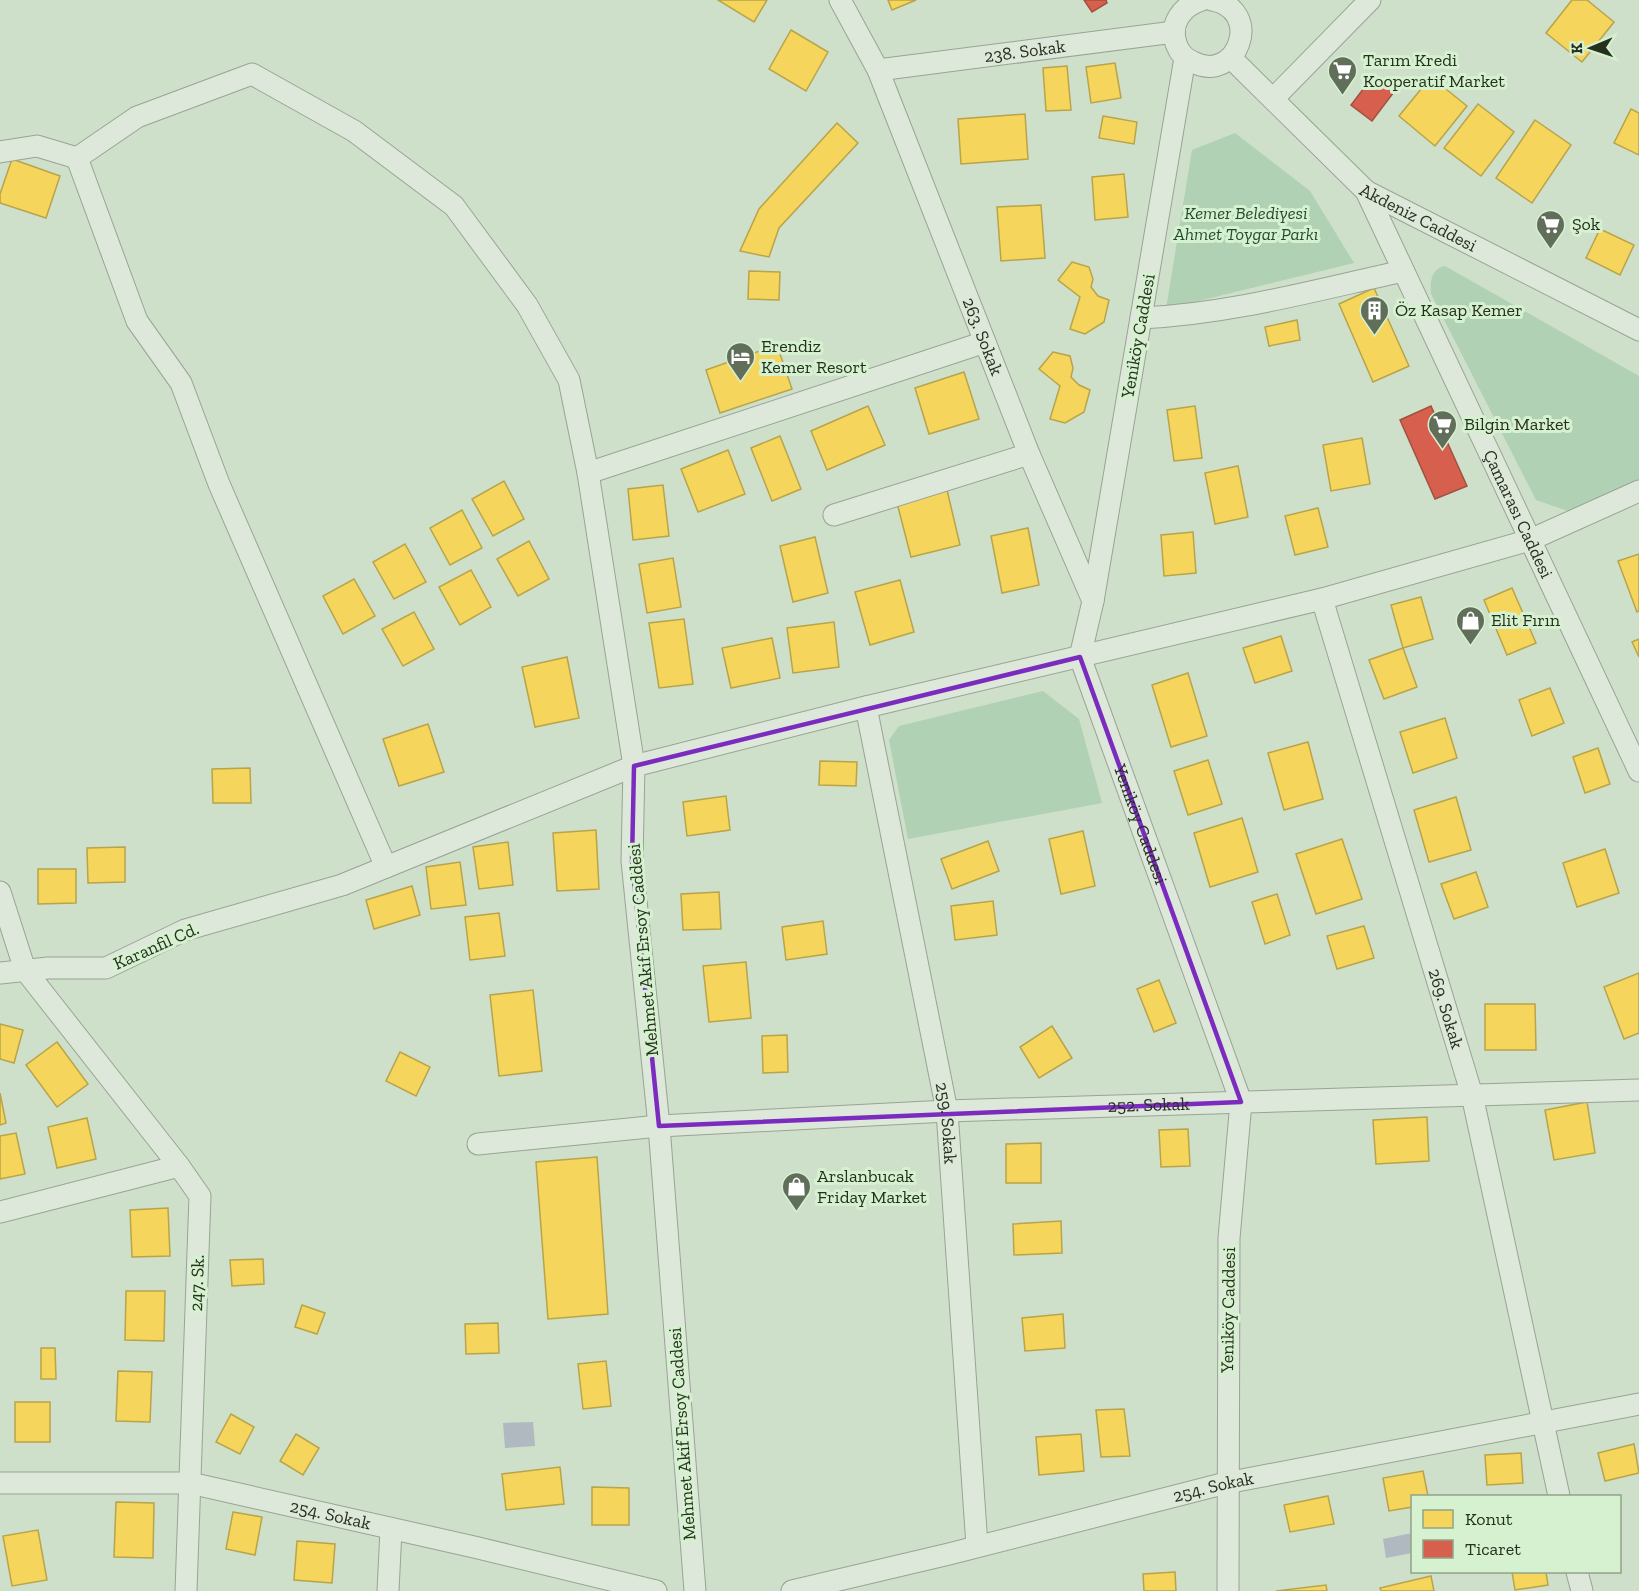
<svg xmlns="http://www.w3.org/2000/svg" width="1639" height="1591" font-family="'Zilla Slab',serif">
<rect width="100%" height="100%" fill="#cedfca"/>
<g fill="#b0d1b3">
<path d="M1235 133 1310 191 1354 263 1166 309 1192 150Z"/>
<path d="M1445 266 1639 376V484L1574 513 1536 500 1431 294C1430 281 1431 269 1445 266Z"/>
<path d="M1043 691 1079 719 1102 803 908 839 889 740 899 726Z"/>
</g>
<g fill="#b0b8c0">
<path d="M533 1422 535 1446 505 1448 503 1423Z"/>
<path d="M1412 1533V1553L1386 1558 1383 1539Z"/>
</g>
<g fill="#f6d55c" stroke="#b8a449" stroke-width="1.5">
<path d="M718 0H767L754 22Z"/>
<path d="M888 0H916L892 10Z"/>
<path d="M1572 0H1587L1614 22 1582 62 1546 33Z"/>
<path d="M791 30 828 52 806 91 769 69Z"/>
<path d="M1115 63 1121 98 1091 103 1086 67Z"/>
<path d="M1067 66 1071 110 1046 111 1043 68Z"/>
<path d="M1431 77 1467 106 1435 146 1399 116Z"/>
<path d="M1478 104 1514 132 1481 176 1444 148Z"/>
<path d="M1631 109 1639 113V155L1614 143Z"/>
<path d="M1025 114 1028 159 961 164 958 119Z"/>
<path d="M1103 116 1137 122 1134 144 1099 138Z"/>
<path d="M1535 120 1571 145 1532 203 1496 178Z"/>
<path d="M837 123 858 143 779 228 769 257 740 251 759 209Z"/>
<path d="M12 159 60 176 46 218 0 203V194Z"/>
<path d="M1124 174 1128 217 1095 220 1092 177Z"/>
<path d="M1041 205 1045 258 1001 261 997 207Z"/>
<path d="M1600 229 1634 245 1620 275 1586 258Z"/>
<path d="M1072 262 1089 267 1093 279 1091 287 1098 296 1109 300 1104 322 1085 334 1070 329 1080 297 1058 280Z"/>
<path d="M749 271 780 272 779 300 748 299Z"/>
<path d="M1374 288 1409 366 1373 382 1339 304Z"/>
<path d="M1297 320 1300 340 1269 346 1265 327Z"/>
<path d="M777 345 792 389 720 413 706 370Z"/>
<path d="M1053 352 1070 356 1073 368 1071 377 1079 385 1090 390 1084 412 1065 423 1050 419 1060 386 1039 369Z"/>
<path d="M964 372 979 419 929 434 915 388Z"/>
<path d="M868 406 885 445 827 470 811 431Z"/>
<path d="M1195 406 1202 458 1174 461 1167 410Z"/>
<path d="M780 436 801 489 772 501 751 448Z"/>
<path d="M1362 438 1370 484 1331 491 1323 445Z"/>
<path d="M728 450 745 494 698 512 681 469Z"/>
<path d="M1238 466 1248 517 1215 524 1205 473Z"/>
<path d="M504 481 524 519 493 536 472 499Z"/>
<path d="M663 485 669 536 633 540 628 489Z"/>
<path d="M947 490 960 545 911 557 897 503Z"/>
<path d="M1318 508 1328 547 1295 555 1285 516Z"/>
<path d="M462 510 482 548 450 565 430 528Z"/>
<path d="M1028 528 1039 585 1002 593 991 536Z"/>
<path d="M1193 532 1196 573 1164 576 1161 535Z"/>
<path d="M815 537 828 593 793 602 780 546Z"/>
<path d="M529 541 549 579 518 596 497 559Z"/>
<path d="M405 544 426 582 394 599 373 562Z"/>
<path d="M1639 554V611L1637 612 1618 561Z"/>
<path d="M673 558 681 607 647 613 639 564Z"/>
<path d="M471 570 491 607 460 625 439 587Z"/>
<path d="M354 579 375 616 343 634 323 596Z"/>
<path d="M900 580 914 632 870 645 855 592Z"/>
<path d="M1512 588 1536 643 1507 655 1484 600Z"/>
<path d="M1421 597 1433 639 1403 648 1391 605Z"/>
<path d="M414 612 434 649 403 666 382 629Z"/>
<path d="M684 619 693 684 659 688 649 623Z"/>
<path d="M834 622 839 667 793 673 787 628Z"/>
<path d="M1281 636 1292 671 1255 683 1243 648Z"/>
<path d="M772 638 780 678 731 688 722 648Z"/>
<path d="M1639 639V657L1632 642Z"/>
<path d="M1403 648 1417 687 1384 699 1369 660Z"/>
<path d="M567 657 579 718 535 727 522 667Z"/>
<path d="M1188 673 1207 736 1171 747 1152 685Z"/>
<path d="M1550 688 1564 723 1532 736 1519 700Z"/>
<path d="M1445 718 1457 758 1413 773 1400 732Z"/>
<path d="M428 724 444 772 399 786 383 739Z"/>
<path d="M1308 742 1323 799 1284 810 1268 753Z"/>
<path d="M1598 748 1610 784 1585 793 1573 757Z"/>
<path d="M1208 760 1222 804 1188 815 1174 771Z"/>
<path d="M820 761 857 762 856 786 819 785Z"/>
<path d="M250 768 251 803H213L212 769Z"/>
<path d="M726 796 730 830 687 836 683 802Z"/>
<path d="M1456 797 1471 850 1429 862 1414 810Z"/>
<path d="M1242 818 1258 872 1210 887 1194 833Z"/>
<path d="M596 830 599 889 557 891 553 833Z"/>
<path d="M1083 831 1095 886 1061 894 1049 839Z"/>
<path d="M1342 839 1362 899 1316 914 1296 854Z"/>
<path d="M988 841 999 871 952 889 941 859Z"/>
<path d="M508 842 513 885 479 889 473 847Z"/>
<path d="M125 847V882L88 883 87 848Z"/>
<path d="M1605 849 1619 893 1577 907 1563 863Z"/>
<path d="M460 862 466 905 431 909 426 867Z"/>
<path d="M38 869H76V903L38 904Z"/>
<path d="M1476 872 1488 907 1454 919 1441 884Z"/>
<path d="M412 886 420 915 374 929 366 900Z"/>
<path d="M719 892 721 929 683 930 681 894Z"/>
<path d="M1277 894 1290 935 1265 944 1252 902Z"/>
<path d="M993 901 997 935 955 940 951 906Z"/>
<path d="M499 913 505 956 470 960 465 917Z"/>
<path d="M823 921 827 954 786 960 782 927Z"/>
<path d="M1364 926 1374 958 1337 969 1327 936Z"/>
<path d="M746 962 751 1018 709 1022 703 966Z"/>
<path d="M1639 973V1033L1624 1039 1604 987Z"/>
<path d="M1159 980 1176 1023 1154 1032 1137 989Z"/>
<path d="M533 990 542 1071 499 1076 490 995Z"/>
<path d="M1485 1004H1535L1536 1050H1485Z"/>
<path d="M0 1024 23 1030 14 1063 0 1059Z"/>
<path d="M1052 1026 1072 1058 1039 1078 1020 1047Z"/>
<path d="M787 1035 788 1072 763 1073 762 1036Z"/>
<path d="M57 1042 88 1084 57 1107 26 1065Z"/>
<path d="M400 1052 430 1067 416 1096 386 1081Z"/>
<path d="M0 1093 6 1123 0 1125Z"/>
<path d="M1587 1102 1595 1153 1554 1160 1545 1110Z"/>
<path d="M1427 1117 1429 1161 1376 1164 1373 1120Z"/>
<path d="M87 1118 96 1159 57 1168 48 1127Z"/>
<path d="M1188 1129 1190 1166 1161 1167 1159 1130Z"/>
<path d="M16 1133 25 1174 0 1179V1136Z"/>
<path d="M1041 1143V1183H1006V1144Z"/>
<path d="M597 1157 608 1314 548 1319 536 1162Z"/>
<path d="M168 1208 170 1256 132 1257 130 1210Z"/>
<path d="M1061 1221 1062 1253 1014 1255 1013 1224Z"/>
<path d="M263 1259 264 1284 232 1286 230 1260Z"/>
<path d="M126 1291H165L164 1341 125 1340Z"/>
<path d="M302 1305 325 1313 317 1334 295 1327Z"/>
<path d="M1063 1314 1065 1348 1025 1351 1022 1318Z"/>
<path d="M498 1323 499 1353 466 1354 465 1324Z"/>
<path d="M41 1348H55L56 1379H41Z"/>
<path d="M606 1361 611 1406 583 1409 578 1364Z"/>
<path d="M118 1371 152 1372 150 1422 116 1421Z"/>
<rect x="15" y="1402" width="35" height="40"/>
<path d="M1124 1409 1130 1456 1101 1457 1096 1410Z"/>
<path d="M231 1414 254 1427 240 1454 216 1442Z"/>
<path d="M296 1434 319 1448 303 1475 280 1461Z"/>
<path d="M1081 1434 1084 1471 1039 1475 1036 1437Z"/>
<path d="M1634 1444 1639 1473 1605 1481 1598 1453Z"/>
<path d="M1521 1453 1523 1483 1487 1485 1485 1455Z"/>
<path d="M560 1467 564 1504 506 1510 502 1474Z"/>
<path d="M1423 1471 1428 1496H1412V1507L1389 1511 1383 1478Z"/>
<path d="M592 1487 629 1488V1525H592Z"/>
<path d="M1328 1496 1334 1524 1290 1532 1284 1505Z"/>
<path d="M116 1502 154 1503 153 1558 114 1557Z"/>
<path d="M233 1512 262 1517 255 1555 226 1549Z"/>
<path d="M38 1530 47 1580 12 1586 3 1536Z"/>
<path d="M297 1541 335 1544 332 1583 294 1580Z"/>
<path d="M1175 1572 1176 1591H1144L1143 1574Z"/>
<path d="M1512 1572H1546L1548 1585 1515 1590Z"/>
<path d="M1431 1576 1434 1591H1381L1380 1588Z"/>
<path d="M1326 1585 1327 1591H1276Z"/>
</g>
<g fill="#d6604d" stroke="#a1523f" stroke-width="1.5">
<path d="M1084 0H1106L1107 3 1092 12Z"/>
<path d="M1373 76 1394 92 1372 121 1351 105Z"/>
<path d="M1431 406 1467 486 1435 499 1400 420Z"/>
</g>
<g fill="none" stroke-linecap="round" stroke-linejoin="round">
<defs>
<g id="minor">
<path id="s1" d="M840 0 878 70 1029 454 1093 601"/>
<path d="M1202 0C1182 6 1168 24 1177 46 1180 54 1186 59 1193 62 1237 85 1265 10 1212 0"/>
<path id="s2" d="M1185 58 1093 601 1080 657 1241 1102 1229 1238 1228 1591"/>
<path id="s3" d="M1231 58 1366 191 1639 330"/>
<path id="s4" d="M878 70 1174 32"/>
<path d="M1273 99 1370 0"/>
<path d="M0 152 37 146 77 158 137 117 252 74 354 131 454 206 527 305 569 380 588 473 634 766 342 885 185 930 106 968H48L0 973"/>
<path d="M77 158 137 321 181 383 219 484 386 867"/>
<path id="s5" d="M1366 191 1639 771"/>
<path d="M1141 318C1230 314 1316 290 1403 271"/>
<path d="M588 473 985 342"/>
<path d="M834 515 1029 454"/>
<path id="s6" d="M1322 599 1472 1095 1559 1496"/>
<path id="s7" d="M866 707 947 1111 977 1546"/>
<path d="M0 892 25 970 179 1166"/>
<path id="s8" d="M478 1144 659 1126 947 1111 1639 1090"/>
<path d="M0 1212 179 1166 200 1196 186 1591"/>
<path id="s9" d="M0 1483H190L474 1547 656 1591"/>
<path d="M1577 1572 1582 1591"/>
<path d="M388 1591 391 1530"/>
<path d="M695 1591 659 1126 632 861 634 766 866 707 1322 599 1530 540 1639 491"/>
<path id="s10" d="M792 1591 949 1554 1226 1483 1639 1404"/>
</g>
</defs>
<use href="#minor" stroke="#98a494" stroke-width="23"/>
<use href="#minor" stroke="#dde8db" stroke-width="21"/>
</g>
<path fill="none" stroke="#7b2cbf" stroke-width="4.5" stroke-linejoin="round" d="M1080 657 1241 1102 659 1126 632 861 634 766Z"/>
<defs>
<symbol id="supermarket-pin" viewBox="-11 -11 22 30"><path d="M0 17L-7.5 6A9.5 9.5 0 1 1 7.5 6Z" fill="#616e5a" stroke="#d6f1d0"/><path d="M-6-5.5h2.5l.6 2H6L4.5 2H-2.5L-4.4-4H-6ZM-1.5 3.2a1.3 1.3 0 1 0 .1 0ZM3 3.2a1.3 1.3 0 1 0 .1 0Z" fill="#fff"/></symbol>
<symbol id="building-pin" viewBox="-11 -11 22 30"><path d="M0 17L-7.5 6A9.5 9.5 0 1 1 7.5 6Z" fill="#616e5a" stroke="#d6f1d0"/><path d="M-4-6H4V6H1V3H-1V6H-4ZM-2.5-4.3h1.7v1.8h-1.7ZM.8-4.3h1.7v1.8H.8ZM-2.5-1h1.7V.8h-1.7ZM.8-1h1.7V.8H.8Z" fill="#fff"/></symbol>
<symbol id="hotel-pin" viewBox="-11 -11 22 30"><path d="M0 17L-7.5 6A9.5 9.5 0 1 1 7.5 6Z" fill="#616e5a" stroke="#d6f1d0"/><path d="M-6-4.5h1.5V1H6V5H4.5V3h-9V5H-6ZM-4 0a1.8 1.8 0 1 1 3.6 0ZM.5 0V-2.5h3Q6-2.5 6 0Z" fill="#fff"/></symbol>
<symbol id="shop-pin" viewBox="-11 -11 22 30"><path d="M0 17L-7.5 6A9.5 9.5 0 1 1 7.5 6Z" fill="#616e5a" stroke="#d6f1d0"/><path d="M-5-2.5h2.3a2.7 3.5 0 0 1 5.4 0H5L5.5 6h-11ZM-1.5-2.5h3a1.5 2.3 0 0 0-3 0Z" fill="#fff"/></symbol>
</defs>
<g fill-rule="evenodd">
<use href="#supermarket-pin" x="1326" y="54" width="33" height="45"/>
<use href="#supermarket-pin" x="1534" y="208" width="33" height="45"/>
<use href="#building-pin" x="1358" y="294" width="33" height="45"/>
<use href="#hotel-pin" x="724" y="340" width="33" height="45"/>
<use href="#supermarket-pin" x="1426" y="408" width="33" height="45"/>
<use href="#shop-pin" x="1454" y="604" width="33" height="45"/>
<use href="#shop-pin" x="780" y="1170" width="33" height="45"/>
</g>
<g text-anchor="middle" stroke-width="6" stroke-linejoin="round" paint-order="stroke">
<g font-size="18" fill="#26311d" stroke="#d6f1d0">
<text dy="6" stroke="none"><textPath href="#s4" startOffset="148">238. Sokak</textPath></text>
<text dy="6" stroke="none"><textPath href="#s3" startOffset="248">Akdeniz Caddesi</textPath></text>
<text transform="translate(1138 336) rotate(-80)" y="6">Yeniköy Caddesi</text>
<text dy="6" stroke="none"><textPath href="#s1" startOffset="366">263. Sokak</textPath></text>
<text dy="6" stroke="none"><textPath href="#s5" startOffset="357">Çamarası Caddesi</textPath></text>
<text dy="6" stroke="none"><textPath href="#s2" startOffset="786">Yeniköy Caddesi</textPath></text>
<text transform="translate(156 946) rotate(-24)" y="6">Karanfil Cd.</text>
<text transform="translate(643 950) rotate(-95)" y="6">Mehmet Akif Ersoy Caddesi</text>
<text dy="6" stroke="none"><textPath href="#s6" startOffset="428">269. Sokak</textPath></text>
<text dy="6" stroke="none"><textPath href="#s8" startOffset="672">252. Sokak</textPath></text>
<text dy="6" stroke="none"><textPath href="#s7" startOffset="424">259. Sokak</textPath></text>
<text transform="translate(197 1283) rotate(-88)" y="6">247. Sk.</text>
<text transform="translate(1228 1310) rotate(-89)" y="6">Yeniköy Caddesi</text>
<text transform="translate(682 1434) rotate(-94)" y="6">Mehmet Akif Ersoy Caddesi</text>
<text dy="6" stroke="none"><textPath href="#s10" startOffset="434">254. Sokak</textPath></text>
<text dy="6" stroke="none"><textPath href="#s9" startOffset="334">254. Sokak</textPath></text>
</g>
<g font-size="18" fill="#26311d" stroke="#d6f1d0" text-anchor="start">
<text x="1363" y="66">Tarım Kredi<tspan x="1363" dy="21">Kooperatif Market</tspan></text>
<text x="1572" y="230">Şok</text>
<text x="1395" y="316">Öz Kasap Kemer</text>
<text x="761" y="352">Erendiz<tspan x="761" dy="21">Kemer Resort</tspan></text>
<text x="1464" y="430">Bilgin Market</text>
<text x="1491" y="626">Elit Fırın</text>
<text x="817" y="1182">Arslanbucak<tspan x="817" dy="21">Friday Market</tspan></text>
</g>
<g font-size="18" font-style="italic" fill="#264b33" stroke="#d6f1d0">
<text x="1246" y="219">Kemer Belediyesi<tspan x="1246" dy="21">Ahmet Toygar Parkı</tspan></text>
</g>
</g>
<rect x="1411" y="1495" width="210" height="78" fill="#d6f1d0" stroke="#90a488" stroke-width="1.5"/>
<rect x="1423" y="1510" width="30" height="18" fill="#f6d55c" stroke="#90a488" stroke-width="1.5"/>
<text x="1465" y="1525" font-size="18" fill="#26311d">Konut</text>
<rect x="1423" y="1540" width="30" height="18" fill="#d6604d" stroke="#90a488" stroke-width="1.5"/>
<text x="1465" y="1555" font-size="18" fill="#26311d">Ticaret</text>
<g transform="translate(1591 48) rotate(268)" stroke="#d6f1d0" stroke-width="4.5" paint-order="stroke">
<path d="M0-4.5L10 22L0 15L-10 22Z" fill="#26311d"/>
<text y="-9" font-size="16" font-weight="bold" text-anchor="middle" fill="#26311d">K</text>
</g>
</svg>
